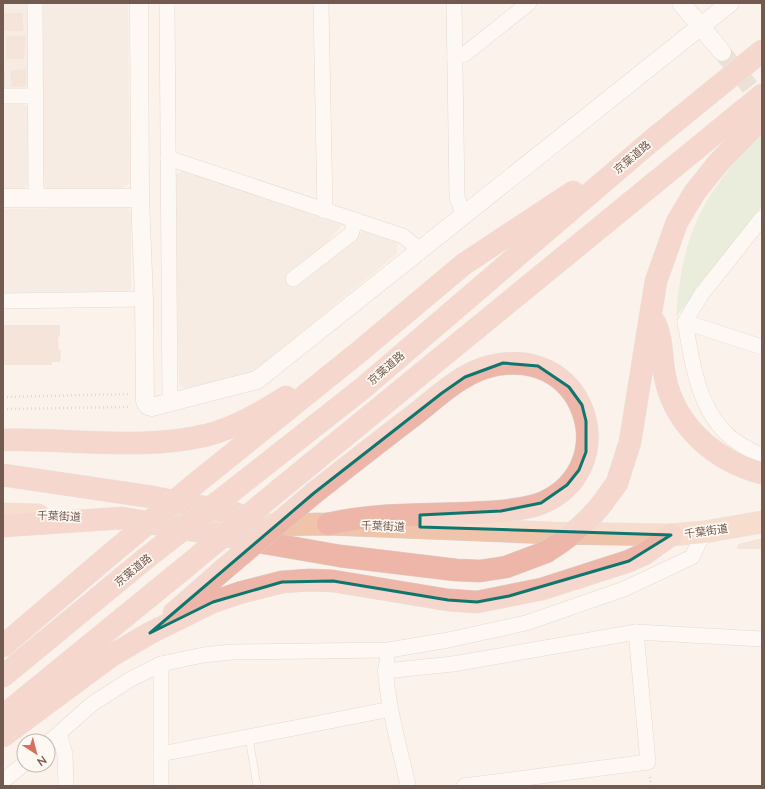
<svg xmlns="http://www.w3.org/2000/svg" width="765" height="789" font-family="Lato,'Noto Sans JP',sans-serif">
<rect width="100%" height="100%" fill="#fbf3eb"/>
<g fill="#f2e5da">
<path d="M3 3H28L29 86 22 91H3Z"/>
<path d="M41 3H128L130 183 123 188 47 189 42 184Z"/>
<path d="M3 104H24L30 109V183L23 189H3Z"/>
<path d="M183 170 343 224 291 284 363 231 397 242V254L246 377 186 389 179 385 175 175Z"/>
<path d="M125 207 131 213V288L126 293 3 295V209Z"/>
</g>
<path fill="#d8e7ca" d="M762 132V206L676 317C682 232 703 193 762 132Z"/>
<g fill="#edd2c6">
<rect x="3" y="13" width="20" height="18"/>
<path d="M6 36H26L24 59H6Z"/>
<path d="M26 69V85L22 87H11V70Z"/>
<rect x="3" y="71" width="2" height="18"/>
<path d="M3 325H60V336L58 338 59 350H61L60 362H52V365H3Z"/>
<path d="M762 538V549H737L738 544Z"/>
</g>
<g fill="none" stroke-linecap="round" stroke-linejoin="round">
<path stroke="#d9cdc4" stroke-width="18" stroke-dasharray="18 9" stroke-linecap="butt" d="M722 52 762 102"/>
<defs>
<path id="service" d="M249 737 257 786"/>
<g id="minor">
<path d="M35 3 36 198"/>
<path d="M167 3 170 404"/>
<path d="M321 3 325 211"/>
<path d="M454 3 457 197 464 215"/>
<path d="M455 57 465 54 529 3"/>
<path d="M3 96H35"/>
<path d="M168 158 403 236 420 250"/>
<path d="M762 218 701 295 685 322C692 360 697 407 728 435 737 444 750 450 762 456"/>
<path d="M293 279 351 234 355 220"/>
<path d="M3 301 144 299"/>
<path d="M685 322 762 347"/>
<path d="M387 661C382 689 402 756 408 786"/>
<path d="M385 671 453 664 636 632 762 639"/>
<path d="M59 734 65 754 66 786"/>
<path d="M48 743 92 704 131 679 161 664 203 655 232 652 389 650 448 640 526 623 624 589 692 557 704 532"/>
<path d="M161 754 391 709"/>
<path d="M3 781 24 764"/>
<path d="M161 786V664"/>
<path d="M464 786 648 762 636 632"/>
</g>
<g id="tertiary">
<path d="M139 3 140 198 144 299 145 401 148 406 152 407 257 380 730 3"/>
<path d="M681 3 722 52"/>
<path d="M3 198H140"/>
</g>
<g id="trunk">
<path d="M3 514 38 515"/>
<path d="M185 521 258 525 328 524 552 533 671 535 704 532 762 522"/>
</g>
<g id="motorway">
<path d="M655 323C663 340 661 358 665 377 675 426 715 461 762 473"/>
<path d="M3 440C69 438 142 451 207 435 235 428 262 412 286 397"/>
<path d="M3 475 152 497 235 513 258 525"/>
<path d="M195 484 359 352 464 264 573 192"/>
<path d="M236 488 363 388 650 142 762 51"/>
<path d="M279 490 762 95"/>
<path d="M314 493C347 467 380 441 413 416 435 399 457 377 484 368 585 337 626 467 542 503 522 511 490 512 470 513 422 515 374 513 328 524"/>
<path d="M601 505 617 483 630 442 656 281 677 222 695 192 719 162 762 118"/>
<path d="M3 526 122 518 340 556 456 570 480 571 506 567 546 552"/>
<path d="M174 613 223 570"/>
<path d="M3 646 112 553"/>
<path d="M3 676 145 559"/>
<path d="M3 716 188 565"/>
<path d="M3 736 111 656 150 633 213 602 239 593 282 582 310 580 333 581 448 600 477 602 542 589 629 561 646 553 671 535"/>
</g>
</defs>
<use href="#service" stroke="#ccbbb2" stroke-width="8"/>
<use href="#minor" stroke="#ccbbb2" stroke-width="16"/>
<use href="#tertiary" stroke="#ccbbb2" stroke-width="19"/>
<use href="#trunk" stroke="#d8d1ce" stroke-width="23"/>
<use href="#motorway" stroke="#d8d1ce" stroke-width="23"/>
<g stroke="#d2b5a8" stroke-width="2.5" stroke-dasharray="1 3" stroke-linecap="butt">
<path d="M3 397 128 394"/>
<path d="M3 409 129 407"/>
<path d="M650 777 651 786"/>
</g>
<use href="#service" stroke="#fff" stroke-width="7"/>
<use href="#minor" stroke="#fff" stroke-width="15"/>
<use href="#tertiary" stroke="#fff" stroke-width="18"/>
<use href="#trunk" stroke="#f0c4aa" stroke-width="22"/>
<use href="#motorway" stroke="#eeb6a9" stroke-width="22"/>
<defs>
<g id="motorway-bridge">
<path d="M546 552C567 539 585 525 601 505"/>
<path d="M112 553 195 484"/>
<path d="M145 559 236 488"/>
<path d="M188 565 279 490"/>
<path d="M223 570 314 493"/>
</g>
</defs>
<use href="#motorway-bridge" stroke="#d8d1ce" stroke-width="23" stroke-linecap="butt"/>
<use href="#motorway-bridge" stroke="#eeb6a9" stroke-width="22"/>
</g>
<path d="M0 0H765V789H0ZM503 363 538 366 569 387 582 405 586 421V452L579 470 567 485 541 503 501 511 420 515V527L671 535 629 561 509 596 477 602 448 600 333 581 282 582 213 602 150 633 314 493 442 393 465 377Z" fill="#fbf3eb" fill-opacity=".55" fill-rule="evenodd"/>
<path fill="none" stroke="#0f766e" stroke-width="3" stroke-linejoin="round" d="M503 363 538 366 569 387 582 405 586 421V452L579 470 567 485 541 503 501 511 420 515V527L671 535 629 561 509 596 477 602 448 600 333 581 282 582 213 602 150 633 314 493 442 393 465 377Z"/>
<g text-anchor="middle" stroke-width="3.5" stroke-linejoin="round" paint-order="stroke">
<g font-size="11" fill="#735a50" stroke="#fdf8f1">
<text transform="translate(632 157) rotate(-40)" y="4">京葉道路</text>
<text transform="translate(386 368) rotate(-41)" y="4">京葉道路</text>
<text transform="translate(59 516) rotate(2)" y="4">千葉街道</text>
<text transform="translate(383 526) rotate(2)" y="4">千葉街道</text>
<text transform="translate(706 531) rotate(-8)" y="4">千葉街道</text>
<text transform="translate(133 570) rotate(-39)" y="4">京葉道路</text>
</g>
</g>
<rect width="765" height="789" fill="none" stroke="#735a50" stroke-width="8"/>
<g transform="translate(36 753) rotate(144)"><circle r="19" fill="#fdf8f1" stroke="#c6b9b1"/>
<path d="M0-3L7 15L0 10L-7 15Z" fill="#d6705e"/>
<text y="-6" font-size="11" font-weight="bold" text-anchor="middle" fill="#735a50">N</text>
</g>
</svg>
